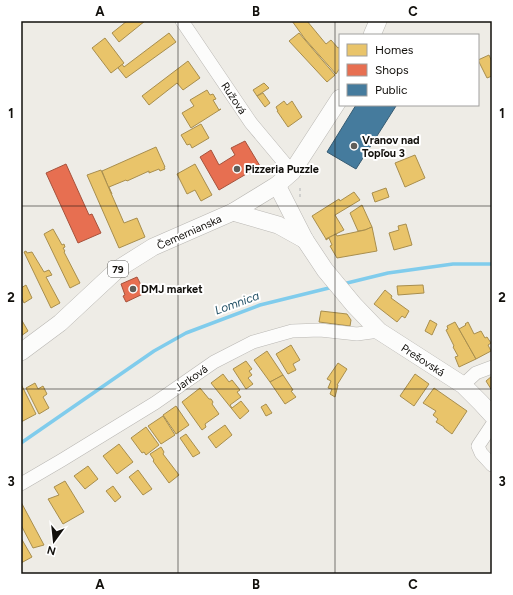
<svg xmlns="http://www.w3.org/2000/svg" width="513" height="595" font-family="Figtree,sans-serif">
<rect width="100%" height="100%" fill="#eeece6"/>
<g fill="#e9c46a" stroke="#a88e4e">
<path d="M127 21H145L119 42 112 33Z"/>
<path d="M292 21H307L326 44 331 40 338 48 340 47V68L336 74 305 39Z"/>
<path d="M169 33 176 42 126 78 118 68 122 64 124 67Z"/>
<path d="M299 33 335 75 327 82 289 41Z"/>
<path d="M105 38 124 63 111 73 92 48Z"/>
<path d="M489 55 492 62V76L487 78 478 60Z"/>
<path d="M188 61 200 78 183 90 177 83 149 105 142 96Z"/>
<path d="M264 83 269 88 257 96 253 90Z"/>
<path d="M207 90 210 95 213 94 216 99 213 100 219 110 221 109 191 128 182 113 194 106 190 100Z"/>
<path d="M263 93 270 103 265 107 257 96Z"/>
<path d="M284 101 287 105 292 101 302 117 288 127 277 111H278L276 107Z"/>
<path d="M201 124 209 138 192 148 190 144 187 145 181 135Z"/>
<path d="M156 147 165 167H164L165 169 160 171 159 169 149 173V171L127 181 126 180 109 187 112 194H111L102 171Z"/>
<path d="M415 155 425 178 405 187 395 163Z"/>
<path d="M195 164 212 195 201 201 195 190 187 194 177 174Z"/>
<path d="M101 170 124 223 137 218 145 237 119 248 87 175Z"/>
<path d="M386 188 389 197 375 202 372 193Z"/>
<path d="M354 192 360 200 335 215 344 230 326 239 312 216 339 199 340 201Z"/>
<path d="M362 205 372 227 365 230 358 231 350 213Z"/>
<path d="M406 224 412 245 394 250 389 233 399 230 398 226Z"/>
<path d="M372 227 377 251 337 258 330 246 332 245 329 238 326 240V239L336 234 337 236 365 230Z"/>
<path d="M53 229 62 245 64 244 65 247 63 248 65 251 64 252 80 283 70 288 44 234Z"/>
<path d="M26 251 27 253 32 252 44 272 49 270 52 275 46 277 60 303 51 308 24 252Z"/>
<path d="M26 285 32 298 24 303 21 297V288Z"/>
<path d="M423 285 424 293 398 295 397 286Z"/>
<path d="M385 290 392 296 391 298 409 311 405 318 402 316 397 322 374 304Z"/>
<path d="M321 311 347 314 351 320 350 326 319 322Z"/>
<path d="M21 319 28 331 21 336Z"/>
<path d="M430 320 437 324 432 335 425 331Z"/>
<path d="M455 322 476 359 459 367 455 357 458 356 453 347 454 346 446 330 448 329 447 326Z"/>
<path d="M468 322 474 334 481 331 485 338 487 337 491 343 488 345 491 351 476 359 459 329 466 325 465 324Z"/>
<path d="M291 345 300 360 293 364 296 370 288 374 276 354Z"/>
<path d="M267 351 283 375 270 382 254 360Z"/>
<path d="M246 361 252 369 249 371 252 375 248 378 253 384 246 389 233 369Z"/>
<path d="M338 363 347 369 337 385H338L335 397 330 394 332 389 328 388 331 381 327 379Z"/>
<path d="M223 374 229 382 232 380 240 390 237 392 241 397 230 405 232 408 241 401 249 411 240 419 211 383Z"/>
<path d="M415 374 429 384 414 406 400 396Z"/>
<path d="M283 375 293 390 291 391 296 397 285 404 270 382Z"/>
<path d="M492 376V389H491L486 381Z"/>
<path d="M35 383 38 389 43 386 47 394 43 397 49 408 39 414 26 388Z"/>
<path d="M21 384 36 414 21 422Z"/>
<path d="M200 388 209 399H211L213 402 212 404 219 414 205 424 206 427 202 430 182 402Z"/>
<path d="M434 388 467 411 452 434 444 428V427L436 422 438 419 433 415 436 411 423 403Z"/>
<path d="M266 404 272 413 266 416 261 407Z"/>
<path d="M176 406 189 425 176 434 163 415Z"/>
<path d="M163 416 175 435 161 444 148 426Z"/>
<path d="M225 425 232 435 216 448 208 437Z"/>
<path d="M146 427 159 445 146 455 144 452 142 453 131 438Z"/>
<path d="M186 434 200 453 193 457 180 438Z"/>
<path d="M119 444 133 462 117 474 103 456Z"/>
<path d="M161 447 164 452 163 454 179 475 169 483 153 461 154 460 150 454Z"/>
<path d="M88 466 98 479 85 489 74 476Z"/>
<path d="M138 470 152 489 143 495 129 477Z"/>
<path d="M65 481 84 512 63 524 48 499 59 495 54 487Z"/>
<path d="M113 486 121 497 115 502 106 491Z"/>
<path d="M21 502 44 545 33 548 21 525Z"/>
<path d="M21 538 32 557 21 563Z"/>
</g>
<g fill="#e76f51" stroke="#a7523c">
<path d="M245 141 260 166 219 190 200 157 211 150 219 165 235 155 231 148Z"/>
<path d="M66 164 89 215 92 214 101 233 78 243 46 173Z"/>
<path d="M137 277 145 293 126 302 123 296 125 295 121 284Z"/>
</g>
<path fill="#457b9d" stroke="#365b72" d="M356 105 396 106 356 169 327 152Z"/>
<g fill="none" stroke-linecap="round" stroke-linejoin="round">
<g stroke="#80ccec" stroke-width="3.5">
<path d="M343 284 388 273 453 264H492"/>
<path d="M21 443 154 351 186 333 260 305 333 287"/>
</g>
<defs>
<g id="minor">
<path d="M182 21 251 123 292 172"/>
<path d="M463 385 476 373 492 367"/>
<path d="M492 425 478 446 481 453 492 465"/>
<path d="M21 484 62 460 155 403 214 362 253 342 292 331 320 330 357 334 379 331"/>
</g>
<g id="major">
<path d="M372 35 378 21"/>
<path d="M277 185 305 240 325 270 354 305 379 331 463 385 481 403 492 415"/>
<path d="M233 212 278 225 305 240"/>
<path d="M21 352 60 323 118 269 153 247 233 212 277 185 292 172 340 98"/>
</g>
</defs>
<use href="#minor" stroke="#b9b7b3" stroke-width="14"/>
<use href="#major" stroke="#b9b7b3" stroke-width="18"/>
<path stroke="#d0d0ce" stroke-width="2" stroke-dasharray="3 3" stroke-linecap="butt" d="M300 197V185"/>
<use href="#minor" stroke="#fcfcfb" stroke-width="13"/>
<use href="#major" stroke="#fcfcfb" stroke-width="17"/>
</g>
<path fill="none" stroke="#12100c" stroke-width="1" stroke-opacity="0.55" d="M178 21V574M335 21V574M21 206H492M21 389H492"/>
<g fill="#5f5d58" stroke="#fff" stroke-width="1.5">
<circle cx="354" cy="146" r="4"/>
<circle cx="237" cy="169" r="4"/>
<circle cx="133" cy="289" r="4"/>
</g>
<g text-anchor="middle" stroke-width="4" stroke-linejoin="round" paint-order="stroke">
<rect fill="#fff" stroke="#595855" stroke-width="1" x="108" y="261" width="20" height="16" rx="3"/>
<g font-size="10" font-weight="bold" fill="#12100c">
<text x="118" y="273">79</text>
</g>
<g font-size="11" fill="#12100c" stroke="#fff">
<text transform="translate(234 98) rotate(56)" y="4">Ružová</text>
<text transform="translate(189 232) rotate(-24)" y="4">Čemernianska</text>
<text transform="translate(423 360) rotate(33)" y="4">Prešovská</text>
<text transform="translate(191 378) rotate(-35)" y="4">Jarková</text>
</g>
<g font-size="11" font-weight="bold" fill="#12100c" stroke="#fff" text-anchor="start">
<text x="362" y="144">Vranov nad<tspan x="362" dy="13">Topľou 3</tspan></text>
<text x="245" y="173">Pizzeria Puzzle</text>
<text x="141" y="293">DMJ market</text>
</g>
<g font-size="12" font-style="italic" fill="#275469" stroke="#fff">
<text transform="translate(237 303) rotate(-20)" y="4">Lomnica</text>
</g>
</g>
<rect width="513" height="595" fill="none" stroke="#ffffff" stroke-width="44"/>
<rect x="339" y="34" width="140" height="72" fill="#ffffff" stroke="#a09f9e"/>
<rect x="347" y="44" width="20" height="12" fill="#e9c46a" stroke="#a09f9e"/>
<text x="375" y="54" font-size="12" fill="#12100c">Homes</text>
<rect x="347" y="64" width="20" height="12" fill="#e76f51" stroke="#a09f9e"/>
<text x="375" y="74" font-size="12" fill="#12100c">Shops</text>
<rect x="347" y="84" width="20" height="12" fill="#457b9d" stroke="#a09f9e"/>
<text x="375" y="94" font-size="12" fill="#12100c">Public</text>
<g transform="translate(54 541) rotate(195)" stroke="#ffffff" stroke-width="3" paint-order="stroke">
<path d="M0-3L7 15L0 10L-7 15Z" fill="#12100c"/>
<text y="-6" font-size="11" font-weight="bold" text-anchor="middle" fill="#12100c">N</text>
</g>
<rect x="22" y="22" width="469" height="551" fill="none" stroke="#12100c" stroke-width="1.5"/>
<g font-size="13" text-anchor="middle" font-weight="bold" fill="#12100c">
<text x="100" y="16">A</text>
<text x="256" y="16">B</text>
<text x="413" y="16">C</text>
<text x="11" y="118">1</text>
<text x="502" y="118">1</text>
<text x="11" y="302">2</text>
<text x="502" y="302">2</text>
<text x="11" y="486">3</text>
<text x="502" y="486">3</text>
<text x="100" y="589">A</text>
<text x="256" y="589">B</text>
<text x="413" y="589">C</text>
</g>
</svg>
